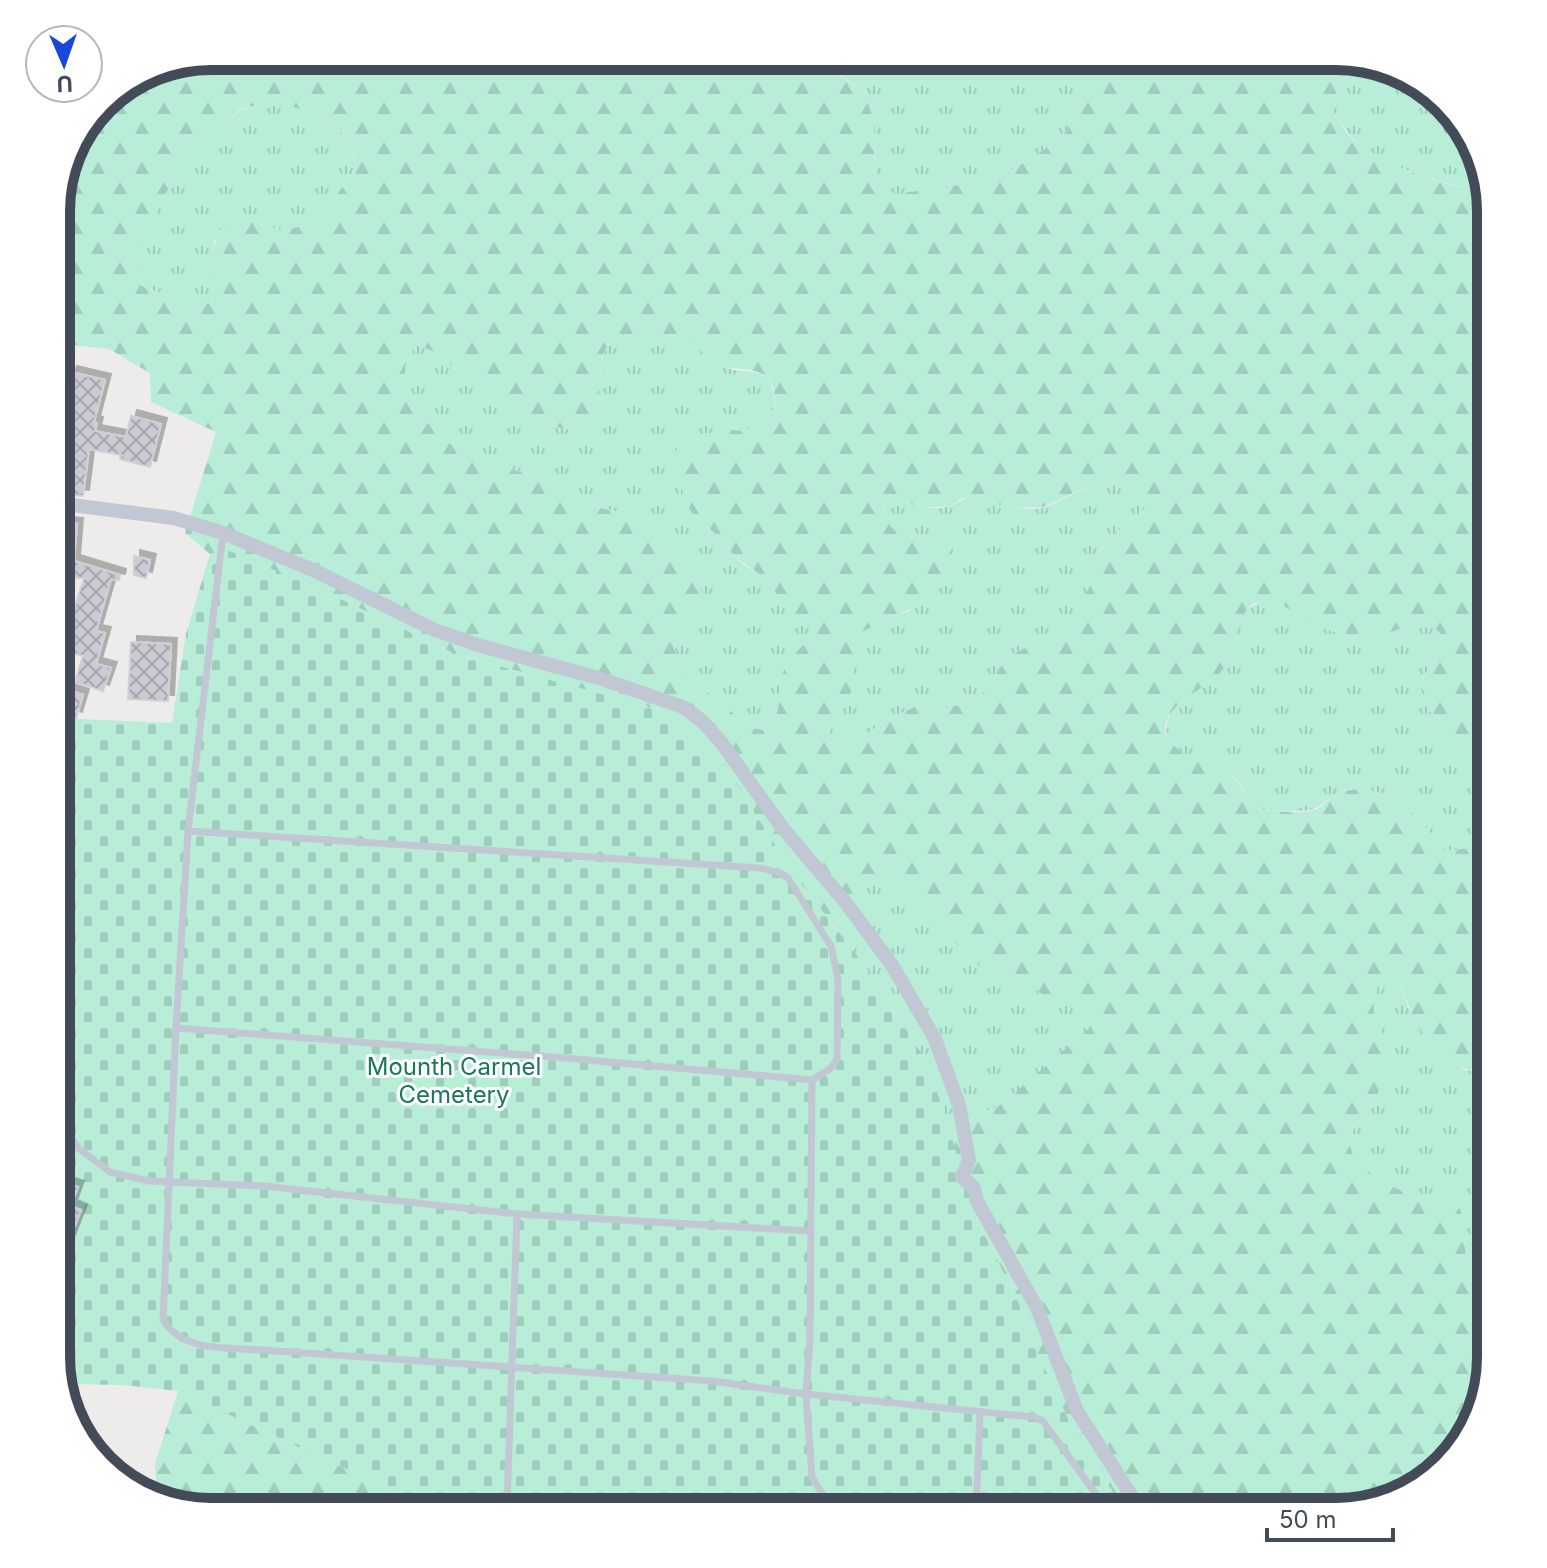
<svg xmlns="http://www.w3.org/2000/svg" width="1547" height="1568" font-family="Inter,sans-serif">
<defs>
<pattern id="grass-tufts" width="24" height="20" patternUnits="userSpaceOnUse" patternTransform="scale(2)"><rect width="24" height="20" fill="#b8edd7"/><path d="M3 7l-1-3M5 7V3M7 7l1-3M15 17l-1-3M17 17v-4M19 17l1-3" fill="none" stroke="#9fcdbb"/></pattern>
<pattern id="forest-firs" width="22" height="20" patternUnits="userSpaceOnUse" patternTransform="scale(2)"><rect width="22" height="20" fill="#b8edd7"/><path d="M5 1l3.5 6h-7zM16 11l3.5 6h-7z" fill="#9fcdbb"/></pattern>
<pattern id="cemetery-stones" width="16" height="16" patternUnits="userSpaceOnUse" patternTransform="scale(2)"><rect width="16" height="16" fill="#b8edd7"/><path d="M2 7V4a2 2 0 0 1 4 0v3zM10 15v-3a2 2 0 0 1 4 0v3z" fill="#9fcdbb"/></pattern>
<pattern id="building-cross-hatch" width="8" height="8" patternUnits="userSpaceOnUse" patternTransform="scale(2)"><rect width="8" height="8" fill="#cbccd3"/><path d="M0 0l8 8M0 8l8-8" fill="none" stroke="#a6a8ae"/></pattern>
<filter id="shadow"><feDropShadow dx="6" dy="-6" stdDeviation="0" flood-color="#0004"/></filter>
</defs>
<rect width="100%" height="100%" fill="#eeeceb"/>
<g fill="url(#grass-tufts)">
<path d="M782 56H1093L1094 61 1066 132 1041 152 1015 168 987 181 896 195 875 185 874 121 864 91 838 74Z"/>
<path d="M1343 56 1404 72 1453 109 1484 191C1454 188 1396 169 1371 153 1355 143 1344 128 1333 112Z"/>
<path d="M207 57 210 64 201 77 152 78Z"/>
<path d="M269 101C303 107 370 129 351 176 348 182 343 186 339 191 334 200 330 210 325 220L283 231 253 222 214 240 216 285 212 301 197 306 141 286 135 266V252L154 226 157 211 188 148 205 143 239 111Z"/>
<path d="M616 335C627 335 639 341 647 340 658 340 666 333 678 336 695 341 705 357 720 365 750 380 771 357 776 408L746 432 729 430 681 438 692 514 724 541 733 555 744 565 759 574 818 624C810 645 792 650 785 670 776 693 785 710 767 730L751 728 690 677 679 666 672 636 679 623 702 602C701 568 678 550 652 532 644 526 635 519 627 515 616 510 603 509 592 505 566 494 541 478 514 470 493 464 470 457 452 445 432 430 420 417 411 394 402 375 403 360 417 345 439 351 450 366 468 380 477 387 489 393 499 399 527 418 551 431 585 430 589 423 595 415 597 407 605 379 592 359 616 335Z"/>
<path d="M1102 482 1133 483 1146 493V508L1109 538 1100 551 1092 582 1070 625 1013 654 1002 665 985 692 974 702 942 708 917 706 888 719 849 747 832 744 828 739C832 718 851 705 853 682 855 667 851 653 854 637L879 622 910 611 941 537C909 537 892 542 882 507L891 495C910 503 929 513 950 506 961 502 965 496 979 498 1001 501 1021 514 1045 507 1065 500 1082 488 1102 482Z"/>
<path d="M1268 602 1283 605 1309 624 1356 638 1372 639 1402 628 1434 627 1445 639 1435 662 1425 674 1421 689 1425 704 1453 745 1461 760 1491 781V845L1446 851C1429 833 1411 805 1389 796 1376 791 1354 786 1341 792 1322 800 1322 811 1298 811 1287 811 1272 813 1262 809 1248 804 1245 787 1234 778 1213 762 1156 758 1168 720 1177 694 1211 687 1225 666 1243 640 1227 606 1268 602Z"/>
<path d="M885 862 907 898 982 967 1102 1018 1002 1104 948 1130 928 1064 869 971 835 927Z"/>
<path d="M1381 980H1398L1409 1009 1464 1070 1491 1073V1256L1486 1260 1466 1257 1461 1210C1445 1197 1439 1203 1421 1198 1402 1193 1363 1174 1354 1156 1341 1130 1364 1121 1374 1102 1382 1085 1390 1068 1393 1050 1376 1027 1366 1008 1381 980Z"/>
</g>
<g fill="url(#forest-firs)" fill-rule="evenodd">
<path d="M211 56H782L838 75 864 91 874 121 875 185 896 194 987 181 1015 168 1041 152 1066 132 1094 61 1093 56H1343L1333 112C1339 121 1344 131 1352 138 1382 165 1443 187 1484 191L1491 210V781L1461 760 1453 745 1425 704 1421 689 1425 674 1435 662 1445 639 1434 627 1402 628 1372 639 1356 638 1309 624 1283 605 1253 603C1231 623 1239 652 1220 673 1210 685 1193 691 1181 702 1136 742 1197 759 1225 772 1243 781 1248 809 1269 811 1282 812 1305 814 1317 809 1322 807 1327 801 1331 798 1347 786 1365 789 1383 794 1409 801 1428 832 1446 851L1491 845V1073C1431 1070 1418 1027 1398 980H1381C1366 1008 1376 1027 1393 1050 1390 1068 1382 1085 1374 1102 1363 1121 1341 1131 1354 1156 1363 1174 1403 1193 1421 1198 1440 1203 1445 1197 1461 1210L1466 1257 1486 1260 1491 1256V1357L1475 1425 1448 1456 1438 1474 1337 1512H1126L1076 1436 1039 1356 1025 1316 980 1226 948 1130 1002 1104 1101 1018 982 968 907 898 885 863 835 927 663 711 455 654 326 592 227 551 210 554 185 533 216 432 151 402 150 373 109 349 56 343V200L72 143 108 95 152 78 201 77 210 64 207 57ZM269 101C303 107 371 129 351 176 348 182 343 186 339 191 334 200 330 210 325 220L283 231 253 222 222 227C207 251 218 274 212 301L197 306 141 286 135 266V252L154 226 158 210 188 148 205 143 239 110ZM616 335C627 335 639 341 647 341 658 341 666 333 678 336 695 341 705 357 719 365 734 372 755 365 767 378 775 385 775 398 776 407L746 431 729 430 681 438 676 452 679 483 692 514 724 541 733 555 759 574 799 618 817 624C810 645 792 650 784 670 776 693 785 710 767 730L751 728 690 677 679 666 672 636 679 623 703 602C701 568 678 550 652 532 644 526 635 519 627 515 616 510 603 510 592 505 566 494 541 478 514 470 494 464 470 457 452 445 432 430 420 417 411 394 402 375 403 361 417 345 439 351 451 366 468 380 477 387 489 393 499 400 527 418 551 430 585 430 589 423 595 415 597 407 605 379 592 359 616 335ZM1102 482 1133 483 1146 493V508L1109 538 1100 552 1092 582 1070 625 1013 654 1002 665 985 691 974 702 942 708 917 706 888 719 849 747 832 744 828 739C832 718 851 705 853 682 855 667 851 653 854 637 899 609 941 611 953 549L941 537C910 537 892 542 882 507L891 495 920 508 950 506 963 498H979L1010 508 1043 507 1087 487Z"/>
<path d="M178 1391 439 1512H211L157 1499 155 1464Z"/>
</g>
<path fill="url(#cemetery-stones)" d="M227 550 326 592 455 654 663 711 724 764 790 869 869 971 928 1064 980 1226 1025 1316 1039 1356 1076 1436 1126 1512H439L178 1391 123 1385 66 1384 56 1358V718L172 723 186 634 210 554Z"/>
<g fill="url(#building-cross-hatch)" stroke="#cfd0d7" stroke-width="2" filter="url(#shadow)">
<path d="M71 372 105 380 94 422 97 423 95 431 126 437 131 416 161 424 150 467 120 459 121 455 89 449 83 496 56 493V415L60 416Z"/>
<path d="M61 523 77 524 74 561 120 575 119 580 111 579 96 631 105 633 96 664 111 668 103 691 75 682 83 656 56 648V608L73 613 84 578 56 577V530H61Z"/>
<path d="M134 556 150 560 146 578 134 575Z"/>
<path d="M131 642 171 644 168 701 128 699Z"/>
<path d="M56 686 83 695 76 718 56 711Z"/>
<path d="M59 1181 78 1187 71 1206 81 1210 67 1246 56 1242V1189Z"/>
</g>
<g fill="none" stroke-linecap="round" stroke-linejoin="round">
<g stroke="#c1c7d3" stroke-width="7">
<path d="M188 831 760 868 780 873 788 878 831 946 838 979 837 1059 831 1068 812 1080 810 1338 806 1394 712 1381 261 1350C226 1347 183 1352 163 1320L176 1028 188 831 223 533"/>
<path d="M176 1028 553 1057 812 1080"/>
<path d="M56 1103 62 1124 78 1148 110 1172 149 1181 264 1186 517 1214 809 1231"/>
<path d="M515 1512 507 1507 517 1214"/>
<path d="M833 1512 812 1477 806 1394 1033 1417 1043 1421 1098 1497 1103 1512"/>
<path d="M976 1512 980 1413"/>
</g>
<path stroke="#c1c7d3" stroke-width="14" d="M56 503 174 518 223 533 313 570 435 630 478 645 599 678 683 707 702 721 721 742 781 826 846 903 892 965 935 1039 959 1105 969 1160 962 1177 974 1188 977 1201 1037 1308 1077 1411 1133 1498 1136 1512"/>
</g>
<g text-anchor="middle" stroke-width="6" stroke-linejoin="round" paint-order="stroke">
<g font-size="24" fill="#17785a" stroke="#fff">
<text x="454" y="1075">Mounth Carmel<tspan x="454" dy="28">Cemetery</tspan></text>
</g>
</g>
<path d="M0 0H1547V1568H0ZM211 70H1336A141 141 0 0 1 1477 211V1357A141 141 0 0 1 1336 1498H211A141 141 0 0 1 70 1357V211A141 141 0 0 1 211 70Z" fill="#fff" fill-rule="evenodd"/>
<path fill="none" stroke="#444b58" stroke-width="10" d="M211 70H1336A141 141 0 0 1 1477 211V1357A141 141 0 0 1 1336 1498H211A141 141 0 0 1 70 1357V211A141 141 0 0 1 211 70Z"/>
<g transform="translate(64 64) rotate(178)"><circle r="38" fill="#ffffff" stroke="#b4b7bc" stroke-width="2"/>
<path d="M0-6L14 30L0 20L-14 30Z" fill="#1a47da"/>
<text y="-12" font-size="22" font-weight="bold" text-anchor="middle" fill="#444b58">U</text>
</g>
<path d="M1267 1528v12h126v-12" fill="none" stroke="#444b58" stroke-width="4"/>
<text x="1279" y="1528" font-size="24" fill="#444b58" stroke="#ffffff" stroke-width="6" paint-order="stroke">50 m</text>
</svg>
